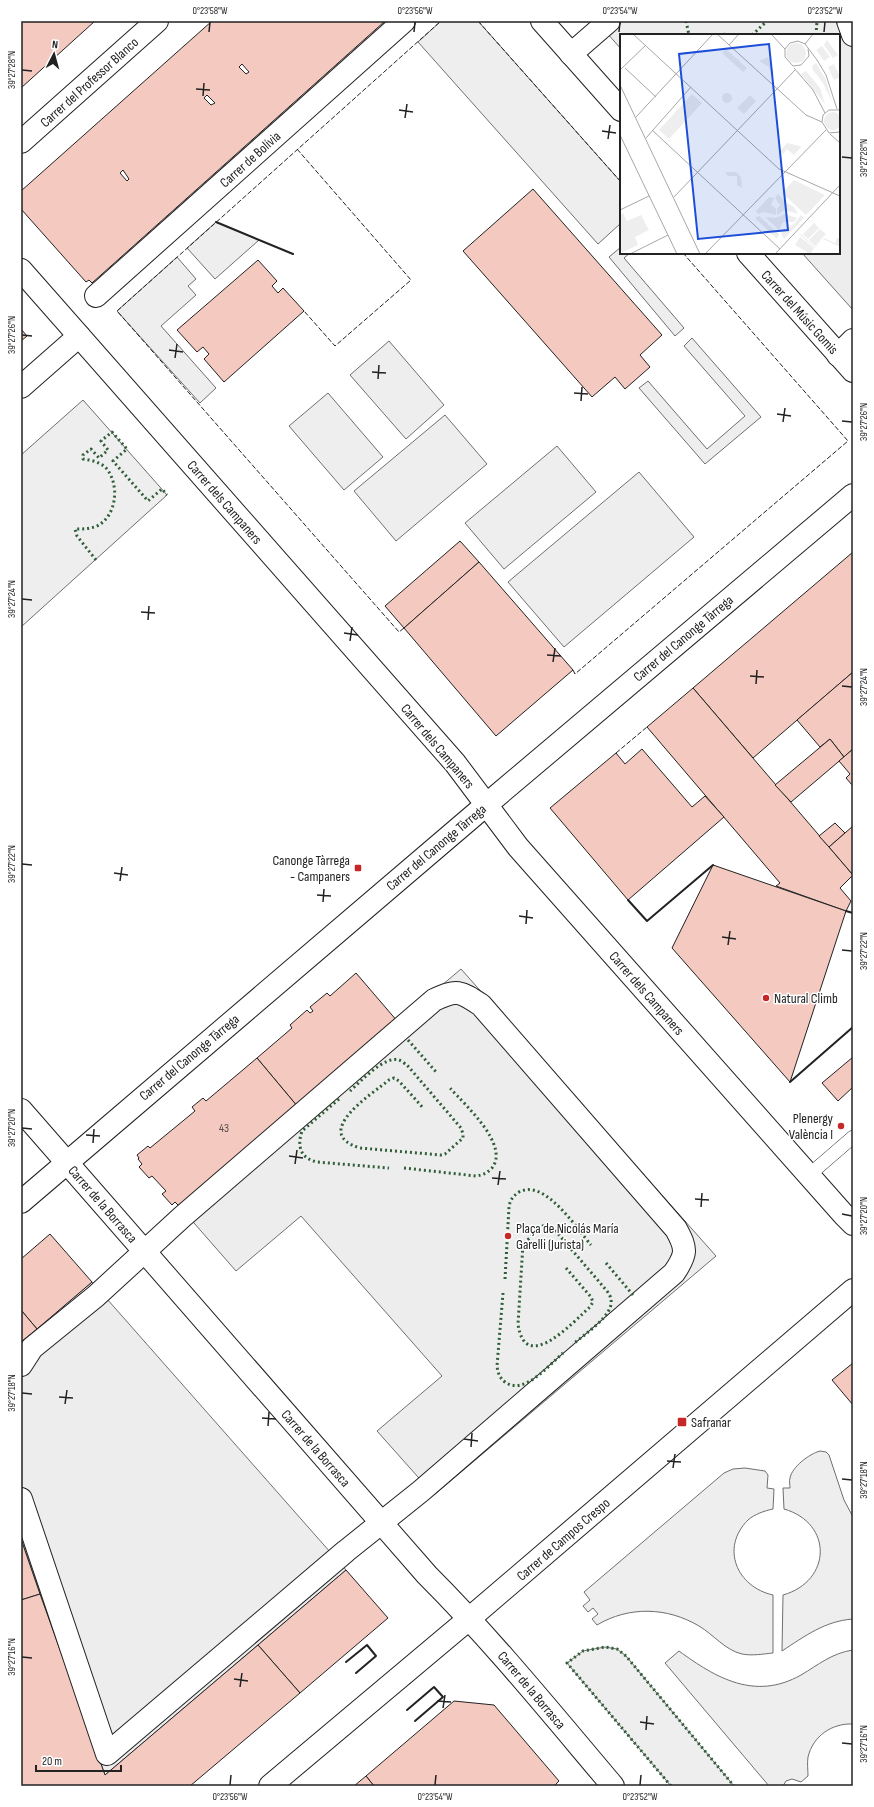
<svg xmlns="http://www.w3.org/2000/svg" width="874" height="1807" font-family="'Sofia Sans Condensed',sans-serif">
<rect width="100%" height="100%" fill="#fff"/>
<g fill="#eee" stroke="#6f6f6f">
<path d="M441 21H478L621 182V223L598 244 418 42Z"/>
<path d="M216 222 259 240 215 279 187 248Z"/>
<path d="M621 247V253H630L624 258 684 328 675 336 609 257Z"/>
<path d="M177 257 196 279 188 286 196 295 161 326 216 388 200 403 117 311Z"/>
<path d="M692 338 761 417 705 464 639 388 648 381 707 449 745 416 684 346Z"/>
<path d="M389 341 444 405 406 439 350 375Z"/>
<path d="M328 393 383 457 344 490 289 426Z"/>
<path d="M83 400 167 495 21 627V455Z"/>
<path d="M445 415 487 464 396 541 354 491Z"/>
<path d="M557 446 596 492 504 569 465 523Z"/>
<path d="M639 472 694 537 564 647 508 582Z"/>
<path d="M820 1451 826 1452 829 1455 844 1500 853 1517V1619C825 1621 805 1636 782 1651L783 1595C832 1581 833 1523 784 1509L783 1488H790C790 1485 789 1481 790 1478 792 1467 809 1454 820 1451Z"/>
<path d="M745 1468 765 1471 768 1475 767 1488 774 1489 773 1509C764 1511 755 1514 748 1520 720 1548 737 1587 773 1595V1653C763 1654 752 1656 742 1654 725 1650 714 1635 699 1626 667 1607 629 1606 597 1625L592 1619 598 1614 593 1608 588 1612 583 1606 590 1600 584 1592 724 1473 733 1469Z"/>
<path d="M605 1647 617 1649 626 1656 734 1786H671L567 1663 583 1651Z"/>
<path d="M853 1650V1724C832 1723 813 1736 808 1757 807 1763 808 1770 808 1776L801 1782 792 1779 786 1781 783 1786H769L665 1663 679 1651C716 1678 755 1701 801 1675 818 1665 832 1653 853 1650Z"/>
</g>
<g fill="#ededed" stroke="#6f6f6f">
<path d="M603 21H853V310L802 253H839V35H621V49L599 24Z"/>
<path d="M461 969 716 1256 434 1495 377 1431 442 1376 301 1216 236 1271 180 1207Z"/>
<path d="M92 1282 346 1570 105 1775 21 1539V1342Z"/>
</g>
<g fill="#f3c9c0" stroke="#222" fill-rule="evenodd">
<path d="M21 21H95L21 88Z"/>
<path d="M212 21H385L92 283 89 280 86 282 21 209V191ZM242 64 249 72 246 74 239 67ZM207 95 215 103 211 105 204 98ZM123 170 129 179 127 181 120 173Z"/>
<path d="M533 189 662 335 640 355 650 367 625 389 615 377 592 397 463 251Z"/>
<path d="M258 260 277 281 272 286 278 293 283 288 304 311 224 382 204 359 209 354 203 347 197 352 177 330Z"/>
<path d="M21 329 27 336 21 341Z"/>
<path d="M460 541 479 562 404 628 385 606Z"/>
<path d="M853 552V672L753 758 693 688Z"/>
<path d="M479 562 573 670 496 736 404 628Z"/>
<path d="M853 672V749L844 757 830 739 820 747 797 720Z"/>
<path d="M693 688 853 875 840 888 851 901 846 911 776 886 780 883 647 727Z"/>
<path d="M830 739 844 757 791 802 775 785Z"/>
<path d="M642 749 692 807 705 796 724 817 628 900 550 808 616 753 625 764Z"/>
<path d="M853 749V786L846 778 850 774 839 761Z"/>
<path d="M835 823 845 833 829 847 819 836Z"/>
<path d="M853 826V875L829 847Z"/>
<path d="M713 865 846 911 790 1082 672 948Z"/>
<path d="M356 973 398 1022 298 1107 257 1058 292 1028 290 1025 307 1010 310 1013 313 1011 310 1007 327 993 330 996Z"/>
<path d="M853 1057V1087L838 1101 822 1083Z"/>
<path d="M257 1058 298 1107 180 1207 175 1202 172 1205 162 1194 166 1191 152 1176 149 1178 139 1167 142 1164 138 1159 139 1158 137 1155 148 1146 150 1148 195 1111 192 1107 203 1098 206 1101Z"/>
<path d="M50 1234 92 1282 37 1329 21 1310V1259Z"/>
<path d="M21 1310 37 1329 21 1342Z"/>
<path d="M853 1363V1405L832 1380Z"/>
<path d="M21 1539 40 1594 21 1600Z"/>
<path d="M346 1570 388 1618 300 1693 258 1645Z"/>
<path d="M40 1594 105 1775 258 1645 300 1693 190 1786H21V1600Z"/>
<path d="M454 1701 494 1705 559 1781 554 1786H374L366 1776Z"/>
<path d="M366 1776 374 1786H354Z"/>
</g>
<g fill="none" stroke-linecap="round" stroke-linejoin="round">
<defs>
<path id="lane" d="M809 1175 853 1137"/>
<g id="street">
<path d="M542 21 621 110"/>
<path d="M848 21 853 35"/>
<path d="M571 54 609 21"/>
<path d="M21 142 157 21"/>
<path d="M748 253 853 371"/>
<path d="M21 270 455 763 518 847 844 1215 853 1224"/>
<path d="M96 296 404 21"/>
<path d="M838 355 853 340"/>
<path d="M21 387 79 336"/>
<path d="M21 1110 427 1575C493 1641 552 1714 613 1786"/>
<path d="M21 1202 486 805 853 495"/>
<path d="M21 1365 32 1348 96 1296 182 1217 434 1000C457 989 460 991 481 1005L676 1229C687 1249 687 1254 674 1273L421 1491 346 1551 107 1754 21 1499"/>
</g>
<path id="secondary" d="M270 1786 470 1618 853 1290"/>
</defs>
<use href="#lane" stroke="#222" stroke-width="14"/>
<use href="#street" stroke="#222" stroke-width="24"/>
<use href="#secondary" stroke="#222" stroke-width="24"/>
<use href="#lane" stroke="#fff" stroke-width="13"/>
<use href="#street" stroke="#fff" stroke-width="22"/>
<use href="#secondary" stroke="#fff" stroke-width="22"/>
<g stroke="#2f5e38" stroke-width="3" stroke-dasharray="2 3" stroke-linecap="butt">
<path d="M686 21 689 35"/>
<path d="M724 35 726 33"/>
<path d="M752 35 766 22"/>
<path d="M816 35 817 21"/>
<path d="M96 560 77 536 75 529C83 529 90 529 97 526 117 516 120 484 106 468 100 462 91 460 83 459V455L91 449 99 458 108 450 101 441 112 432 127 449 113 461 148 501 162 489 167 495"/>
<path d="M408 1040 436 1072"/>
<path d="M350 1091C360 1082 385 1055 399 1060 402 1061 405 1064 407 1065L461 1128 463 1134V1138L445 1154 441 1155 360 1148C310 1133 372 1094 389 1080L394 1078 399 1081 424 1109"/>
<path d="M339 1099 302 1131C297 1146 300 1158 317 1162L389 1168"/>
<path d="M404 1168 476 1176C483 1175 487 1173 492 1168 510 1145 465 1105 450 1088"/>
<path d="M606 1263 633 1295"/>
<path d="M566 1268 591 1297 593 1302 590 1307C574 1321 525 1376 518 1324L523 1244 544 1225H549L554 1229 607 1291C609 1294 611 1297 611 1300 614 1315 584 1335 573 1344"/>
<path d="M505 1279 509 1207C510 1200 513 1196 519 1192 545 1178 577 1229 591 1245"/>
<path d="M503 1293 497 1366C498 1373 499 1377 505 1382 524 1396 549 1365 563 1353"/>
<path d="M671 1786 567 1663 583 1651 605 1647 617 1649 626 1656 734 1786"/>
</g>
<g stroke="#222" stroke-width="1" stroke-dasharray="5 2" stroke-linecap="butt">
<path d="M478 21 621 182"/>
<path d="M297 149 411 280 335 346 304 311"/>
<path d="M404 628 399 632 117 311 441 21"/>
<path d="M573 670 575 674 848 441 683 253"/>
<path d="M616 753 647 727"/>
</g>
<g stroke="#222" stroke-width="2">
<path d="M216 222 293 254"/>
<path d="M628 900 647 921 713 865"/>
<path d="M846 911 853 913"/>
<path d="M790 1082 853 1027"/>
<path d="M346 1662 367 1645 376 1656 356 1673"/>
<path d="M407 1710 434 1687 443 1697 415 1721"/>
</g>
</g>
<path fill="none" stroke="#222" stroke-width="1.5" d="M209 32 210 22M414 32 415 22M619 32 620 22M824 32 825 22M22 70 32 71M196 89 210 90M203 96 204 83M399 110 413 112M405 118 407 104M602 131 616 133M608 139 610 125M842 157 852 158M22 335 32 336M169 350 183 352M175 358 177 344M372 372 386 373M378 379 379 365M574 393 588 394M581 401 582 387M777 414 791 416M842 421 852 422M783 422 785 408M22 599 32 600M141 612 155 613M148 620 149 606M344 633 358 635M350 641 352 627M547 655 561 656M553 662 555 648M750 676 764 677M756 684 757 670M842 686 852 687M22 864 32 865M114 873 128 875M120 881 122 867M317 895 331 896M323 902 324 889M519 916 533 918M526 924 527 910M722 937 736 939M728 945 730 931M842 950 852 951M22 1128 32 1129M86 1135 100 1136M93 1143 94 1129M289 1156 303 1158M295 1164 297 1150M492 1178 506 1179M498 1185 500 1171M695 1199 709 1200M701 1207 702 1193M842 1214 852 1216M22 1393 32 1394M59 1397 73 1398M65 1404 67 1390M262 1418 276 1419M268 1426 269 1412M464 1439 478 1441M471 1447 472 1433M667 1461 681 1462M673 1468 675 1454M842 1479 852 1480M22 1657 32 1658M234 1679 248 1681M240 1687 242 1673M437 1701 451 1702M443 1708 445 1695M640 1722 654 1724M646 1730 647 1716M842 1743 852 1744M230 1785 231 1775M435 1785 436 1775M640 1785 641 1775"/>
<g fill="#c62828" stroke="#fff" stroke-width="1.5">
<rect x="354" y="864" width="8" height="8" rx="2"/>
<circle cx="766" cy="998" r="4"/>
<circle cx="841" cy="1126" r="4"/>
<circle cx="508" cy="1236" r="4"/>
<rect x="677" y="1417" width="10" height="10" rx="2"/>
</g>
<g text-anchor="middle" stroke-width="3" stroke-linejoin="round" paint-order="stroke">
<g font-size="12" fill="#564c4a">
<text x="224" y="1132">43</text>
</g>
<g font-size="14" fill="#222" stroke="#fff">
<text transform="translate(89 82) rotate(-42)" y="5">Carrer del Professor Blanco</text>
<text transform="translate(250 159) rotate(-42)" y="5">Carrer de Bolívia</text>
<text transform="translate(800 312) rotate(48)" y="5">Carrer del Músic Gomis</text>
<text transform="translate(225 502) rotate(49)" y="5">Carrer dels Campaners</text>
<text transform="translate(683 638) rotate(-40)" y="5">Carrer del Canonge Tàrrega</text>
<text transform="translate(438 746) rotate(50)" y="5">Carrer dels Campaners</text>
<text transform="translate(436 847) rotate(-40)" y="5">Carrer del Canonge Tàrrega</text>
<text transform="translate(647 993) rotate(49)" y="5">Carrer dels Campaners</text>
<text transform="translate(189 1057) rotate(-40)" y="5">Carrer del Canonge Tàrrega</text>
<text transform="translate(103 1204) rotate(49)" y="5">Carrer de la Borrasca</text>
<text transform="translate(316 1448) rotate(49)" y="5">Carrer de la Borrasca</text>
<text transform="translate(563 1539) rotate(-41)" y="5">Carrer de Campos Crespo</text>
<text transform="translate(532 1690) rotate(50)" y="5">Carrer de la Borrasca</text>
</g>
<g font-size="14" fill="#222" stroke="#fff" text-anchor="start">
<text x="350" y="865" text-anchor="end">Canonge Tàrrega<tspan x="350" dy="16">- Campaners</tspan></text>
<text x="774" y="1003">Natural Climb</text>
<text x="833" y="1123" text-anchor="end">Plenergy<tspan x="833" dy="16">València I</tspan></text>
<text x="516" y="1233">Plaça de Nicolás María<tspan x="516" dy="16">Garelli (Jurista)</tspan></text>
<text x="691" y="1427">Safranar</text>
</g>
</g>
<g transform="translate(620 34)">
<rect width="220" height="220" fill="#fff"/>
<path d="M207 6 218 21 213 24 204 11ZM166 19a10 10 0 1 1 20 0a10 10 0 1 1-20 0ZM202 12 210 23 204 27 196 16ZM106 15 127 34 123 38 102 19ZM148 23 154 38 152 42 149 33 139 27ZM196 29 206 46 212 68 203 49 193 36 192 32ZM214 30 220 43 214 46 208 33ZM186 37 200 54 205 70 181 40ZM102 64a5 5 0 1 1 10 0a5 5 0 1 1-10 0ZM72 60 82 69 49 105 39 96ZM130 61 136 67 124 80 117 74ZM204 87a9 9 0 1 1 18 0a9 9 0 1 1-18 0ZM167 109 180 112 181 113 174 121 167 115 163 120 160 117ZM105 138H116L121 143 122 154 117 151V142H108ZM174 146 205 161 186 181 162 159ZM158 160 165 168 174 173 178 180 165 176 157 181V175L160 171 155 164ZM149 163 154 164 151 171 156 175V181L144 178 138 180 136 177ZM3 179 7 187 21 181 29 196 15 203 18 211 3 218 0 216V181ZM165 180 177 184 174 188H163L159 196 145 183 156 184ZM181 181 184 184 164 205 161 199 175 189ZM139 182 159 200 157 205 135 184ZM194 189 199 194 188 205 183 200ZM200 195 206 200 195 212 189 206ZM181 200 195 213 204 204 215 209 217 204 220 205V213L203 205 195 214 180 201ZM180 203 194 214 190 220 175 211Z" fill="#eee"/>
<path fill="none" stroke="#a7a7a7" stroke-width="1" d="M13 0 159 135 220 162M97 0 186 81 202 88M151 0 165 15M185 10 193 0M109 11 119 0M188 15 189 22 181 31 173 32 165 23V15L170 9 178 7 185 10 197 26 206 41 217 75M5 34 36 63M174 34 193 56 205 79M0 36 26 11M0 51 80 220M220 76H209L203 81 202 88 209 99 220 98M16 83 93 0M32 96 160 215M210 100 220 109M0 101 57 220M26 104 71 53M54 163 175 36M0 176 29 162M10 220 48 201M85 220 206 96M155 220 220 151"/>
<path fill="#1d4ed8" fill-opacity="0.15" stroke="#1d4ed8" stroke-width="2" d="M149 10 168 196 78 205 59 20Z"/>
<rect width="220" height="220" fill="none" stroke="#222" stroke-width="2"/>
</g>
<rect width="874" height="1807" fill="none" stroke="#ffffff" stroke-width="44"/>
<g transform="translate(54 54) rotate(6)" stroke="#ffffff" stroke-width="3" paint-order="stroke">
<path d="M0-3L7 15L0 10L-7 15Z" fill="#222222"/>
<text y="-6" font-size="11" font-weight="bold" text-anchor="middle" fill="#222222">N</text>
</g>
<path d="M36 1765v6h85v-6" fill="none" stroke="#222222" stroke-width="2"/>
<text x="42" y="1765" font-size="12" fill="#222222" stroke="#ffffff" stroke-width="3" paint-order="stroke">20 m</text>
<rect x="22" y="22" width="830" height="1763" fill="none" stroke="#222" stroke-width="1.5"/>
<g font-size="10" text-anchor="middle" fill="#222">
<text x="210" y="14">0°23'58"W</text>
<text x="415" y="14">0°23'56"W</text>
<text x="620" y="14">0°23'54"W</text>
<text x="825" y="14">0°23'52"W</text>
<text transform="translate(11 70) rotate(-90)" y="4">39°27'28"N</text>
<text transform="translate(863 158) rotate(-90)" y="4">39°27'28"N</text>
<text transform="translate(11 335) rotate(-90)" y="4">39°27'26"N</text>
<text transform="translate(863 422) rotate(-90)" y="4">39°27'26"N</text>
<text transform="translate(11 599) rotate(-90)" y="4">39°27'24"N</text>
<text transform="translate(863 687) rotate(-90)" y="4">39°27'24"N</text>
<text transform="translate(11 864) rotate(-90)" y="4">39°27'22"N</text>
<text transform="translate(863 951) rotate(-90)" y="4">39°27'22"N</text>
<text transform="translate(11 1128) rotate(-90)" y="4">39°27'20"N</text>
<text transform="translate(863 1216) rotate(-90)" y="4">39°27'20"N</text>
<text transform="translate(11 1393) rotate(-90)" y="4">39°27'18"N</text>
<text transform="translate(863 1480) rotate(-90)" y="4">39°27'18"N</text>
<text transform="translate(11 1657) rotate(-90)" y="4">39°27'16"N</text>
<text transform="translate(863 1744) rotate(-90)" y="4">39°27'16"N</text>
<text x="230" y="1800">0°23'56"W</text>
<text x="435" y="1800">0°23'54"W</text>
<text x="640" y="1800">0°23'52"W</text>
</g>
</svg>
